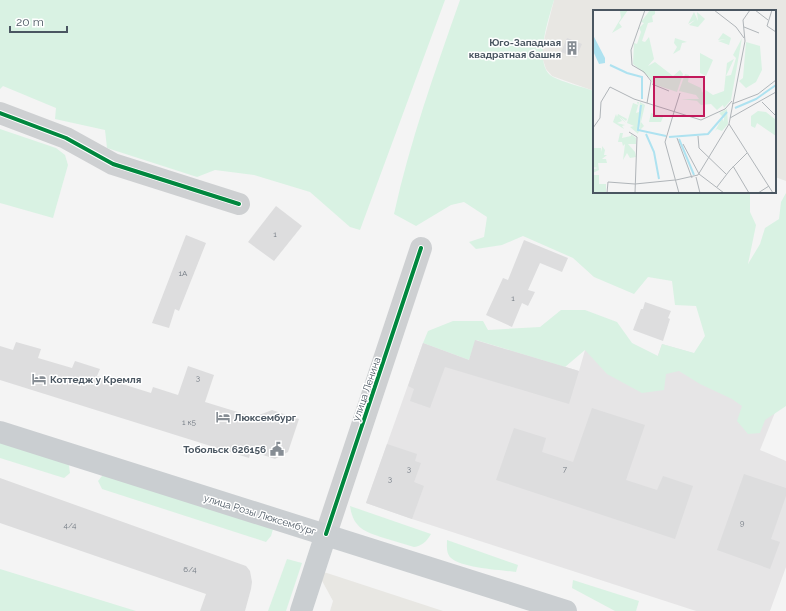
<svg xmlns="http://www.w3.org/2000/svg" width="786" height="611" font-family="Raleway,sans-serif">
<rect width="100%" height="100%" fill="#f4f4f4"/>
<g fill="#e8e7e3">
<path d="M554 0H786V181L775 177V11H594V91L552 76 546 69 543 60 542 48Z"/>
<path d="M322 572 327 573 443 611H330L333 601 320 577Z"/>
</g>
<path fill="#e6e5e6" d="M475 340 579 371 585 350 652 372 662 344 786 380V385L760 450 786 461V567L770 611H696L412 519 366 503 423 343 469 360Z"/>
<g fill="#d9f2e3">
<path d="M0 0H445L360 230 350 227 310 192 254 175 215 170 197 177 107 148 105 130 55 119 56 108 3 86 0 89Z"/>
<path d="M460 0H554C549 18 532 65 553 77 562 82 583 87 594 91V192H750V212L756 225 748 264 760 244 765 228 779 219 781 202 786 193V406L765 420 760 433 748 434 737 421 742 406 732 399 700 384 679 371 666 374 664 390 642 393 607 374 585 350 565 367 476 340 469 360 423 343 428 331 453 321H483L488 330 540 327 561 310H585L617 322 632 343 658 356 662 344 694 353 705 336 696 306 675 305 672 281 648 277 634 294 594 277 573 258 523 236 502 245 476 249 469 242 484 237 487 217 464 202 451 205 416 226 394 214C410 141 435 71 460 0Z"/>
<path d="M0 129 56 148 65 155 68 165 53 218 0 203Z"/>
<path d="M0 439 68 459 70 473 64 478 0 458Z"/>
<path d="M106 471 273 529 271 536 266 542 102 489 98 481Z"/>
<path d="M350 506 431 534C427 541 422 546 414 547 404 544 394 541 384 538 365 532 353 528 350 506Z"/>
<path d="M447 540 518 565 516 572C502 570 461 568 451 558 446 553 447 547 447 540Z"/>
<path d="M287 559 302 563 286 611H268Z"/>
<path d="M0 569 136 611H0Z"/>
<path d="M573 580 639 601 636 611H615L572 588Z"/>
</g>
<g fill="#ddddde">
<path d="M567 38 582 44 576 58 561 52Z"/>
<path d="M276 206 302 226 274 261 248 242Z"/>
<path d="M186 235 206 243 179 311 175 309 169 328 152 323Z"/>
<path d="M524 240 568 258 562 272 540 263 528 290 535 292 528 306 522 303 512 327 486 315 503 278 508 280Z"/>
<path d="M645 302 671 311 668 318 670 319 663 341 633 330 641 309H643Z"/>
<path d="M475 340 579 371 569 404 445 367 430 408 410 401 414 389 408 386 423 343 469 360Z"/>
<path d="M16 342 41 349 38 358 72 368 75 361 100 369 97 376 151 393 153 387 178 395 188 366 214 375 205 402 254 417 272 410 299 419 288 452 275 459 251 451 249 458 0 380V346L13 350Z"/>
<path d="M592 408 645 425 626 480 657 490 663 476 693 486 675 539 496 480 514 428 546 438 542 452 573 462Z"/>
<path d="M387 444 417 454 415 461 421 463 414 482 424 486 412 519 366 503Z"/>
<path d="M744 474 786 488V496L771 539 780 542 770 569 717 550Z"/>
<path d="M0 478 246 566 250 571 252 582 251 589 245 611H200L206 594 0 523Z"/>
</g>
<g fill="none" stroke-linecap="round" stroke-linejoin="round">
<g stroke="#ced0d2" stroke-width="22">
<path d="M0 113 66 138 113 164 239 204"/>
<path d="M326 534 421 248"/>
</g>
<g stroke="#caced1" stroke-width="22">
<path d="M0 432 566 611"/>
<path d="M301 611 326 534"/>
</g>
<defs>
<g id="cycleway">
<path d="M0 113 66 138 113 164 239 204"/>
<path d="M326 534 421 248"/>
</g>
</defs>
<use href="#cycleway" stroke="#fff" stroke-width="6"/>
<use href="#cycleway" stroke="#00873e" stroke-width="4"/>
</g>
<defs>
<symbol id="building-bare" viewBox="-9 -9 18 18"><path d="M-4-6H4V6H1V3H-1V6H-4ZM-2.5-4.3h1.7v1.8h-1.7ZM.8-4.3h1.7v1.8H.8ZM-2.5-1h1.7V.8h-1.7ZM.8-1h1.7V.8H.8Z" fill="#868d94" stroke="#fff" stroke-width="2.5" paint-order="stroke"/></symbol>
<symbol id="hotel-bare" viewBox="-9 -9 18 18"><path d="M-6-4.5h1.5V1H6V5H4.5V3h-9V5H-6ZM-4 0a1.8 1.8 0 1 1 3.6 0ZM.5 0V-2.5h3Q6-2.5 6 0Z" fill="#868d94" stroke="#fff" stroke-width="2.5" paint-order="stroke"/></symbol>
<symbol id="civic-bare" viewBox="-9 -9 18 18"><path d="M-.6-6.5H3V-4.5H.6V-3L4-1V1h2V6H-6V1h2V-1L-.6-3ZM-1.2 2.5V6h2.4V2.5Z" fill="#868d94" stroke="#fff" stroke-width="2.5" paint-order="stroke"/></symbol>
</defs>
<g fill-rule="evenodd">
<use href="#building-bare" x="562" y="38" width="20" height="20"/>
<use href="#hotel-bare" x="29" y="369" width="20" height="20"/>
<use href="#hotel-bare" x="213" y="407" width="20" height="20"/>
<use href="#civic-bare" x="267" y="439" width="20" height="20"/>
</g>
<g text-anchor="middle" stroke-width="3" stroke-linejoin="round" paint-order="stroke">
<g font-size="8" fill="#707881">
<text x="275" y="237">1</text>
<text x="183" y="276">1А</text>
<text x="513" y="301">1</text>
<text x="198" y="381">3</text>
<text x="189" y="425">1 к5</text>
<text x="409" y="472">3</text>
<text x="565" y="472">7</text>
<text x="390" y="482">3</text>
<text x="742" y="526">9</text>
<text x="70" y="528">4/4</text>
<text x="190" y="572">6/4</text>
</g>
<g font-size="10" font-weight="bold" fill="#4a5661" stroke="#fff" text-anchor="end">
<text x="561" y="46">Юго-Западная<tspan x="561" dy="12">квадратная башня</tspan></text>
<text x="50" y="383" text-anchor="start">Коттедж у Кремля</text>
<text x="234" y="421" text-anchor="start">Люксембург</text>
<text x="266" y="453">Тобольск 626156</text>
</g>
<g font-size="10" fill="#4a5661" stroke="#fff">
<text transform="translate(366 389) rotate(-71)" y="4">улица Ленина</text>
<text transform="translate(260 514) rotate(17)" y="4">улица Розы Люксембург</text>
</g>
</g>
<g transform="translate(593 10)">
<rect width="183" height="183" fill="#f4f4f4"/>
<path d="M35 0 26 13 29 17 19 23 28 8 27 1ZM57 0H62V4L59 6 60 12 55 13 49 31 52 32 56 27 61 49 55 56 62 52 80 66 87 60 90 64 84 82 60 74 57 68 40 54 41 33 44 34 48 22 46 18 51 13 48 12ZM101 2 105 11 104 2 112 9 105 17 96 15 102 10 95 14ZM130 23 138 28 136 35 125 31 133 29 125 30ZM82 28 94 32 89 33 87 40 80 44 84 37 81 33ZM149 28 138 90 131 98 130 95 124 100 118 94 108 95 104 91 88 89H106L103 85 86 81 92 64 96 65 95 72 108 78 109 83 111 79 120 85 131 81 134 53 141 49 133 66 138 65 143 48 140 45ZM153 32 167 36 169 60 163 72 153 78 146 71 150 68ZM107 43 120 50 113 66 107 63ZM44 92H46L43 103 46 102 47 92 52 95 48 112 51 116 47 120 48 96 46 122 44 124V118V123L37 117 41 116 34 113 40 93 45 95ZM134 99 135 114 129 121 124 119 122 121 128 110 130 109 131 112V108L126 103ZM165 101 173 102 183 110V126L164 113 162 118 158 116V106ZM58 103 70 107 68 112H56ZM23 104 24 107 25 104 34 109 33 111 28 107 33 113 26 107 29 111 24 113 32 115 29 116 31 119 20 112ZM27 123H30L29 128 38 126V124L43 128V134H35L42 142 43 147 37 148 34 143 30 150 32 134 30 136 29 132H25ZM9 136 12 140 11 145H14L9 149H13L14 153H5L6 160 0 163 1 159 5 158 0 157 1 138H8L9 142ZM0 165H6V174H13V183H0Z" fill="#d9f2e3"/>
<path d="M0 25 12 48V53L6 54 0 41Z" fill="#aee2f0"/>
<path fill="none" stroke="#aee2f0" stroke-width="2" d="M17 55 34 63 49 67V89M48 95 45 120 73 126M142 98 163 89 183 75M53 124 61 142 66 169M76 127 115 124 134 102M86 129 101 165"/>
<path fill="none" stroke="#b0b5b9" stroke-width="1" d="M52 0 38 40 39 55 51 62 58 71 54 93M121 0 143 17 151 28M162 0 175 10M179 0 174 16 183 22M151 17 166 23M59 74 76 81M169 92 183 106M139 94 165 84 183 70M81 102 87 83M81 102 72 132 86 183M137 108 183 82M136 114 180 183M0 118 7 108 8 92 17 77 41 89 108 110 132 99 139 91M36 122 44 127 42 183M105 126 106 138 133 164M84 128 99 168M90 134 106 164 131 183M140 156 156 183M103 167 107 183M83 170 105 165 136 114 152 31 150 10 157 0M124 177 137 160 154 143M14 183 15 172 42 174 82 170M165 183 176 176"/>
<path fill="#c2185b" fill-opacity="0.15" stroke="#c2185b" stroke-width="2" d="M61 67H111V106H61Z"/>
<rect width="183" height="183" fill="none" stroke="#4a5661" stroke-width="2"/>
</g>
<path d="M10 26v6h57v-6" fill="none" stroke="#4a5661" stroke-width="2"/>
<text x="16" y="26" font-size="12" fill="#4a5661" stroke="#ffffff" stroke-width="3" paint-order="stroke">20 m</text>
</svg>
